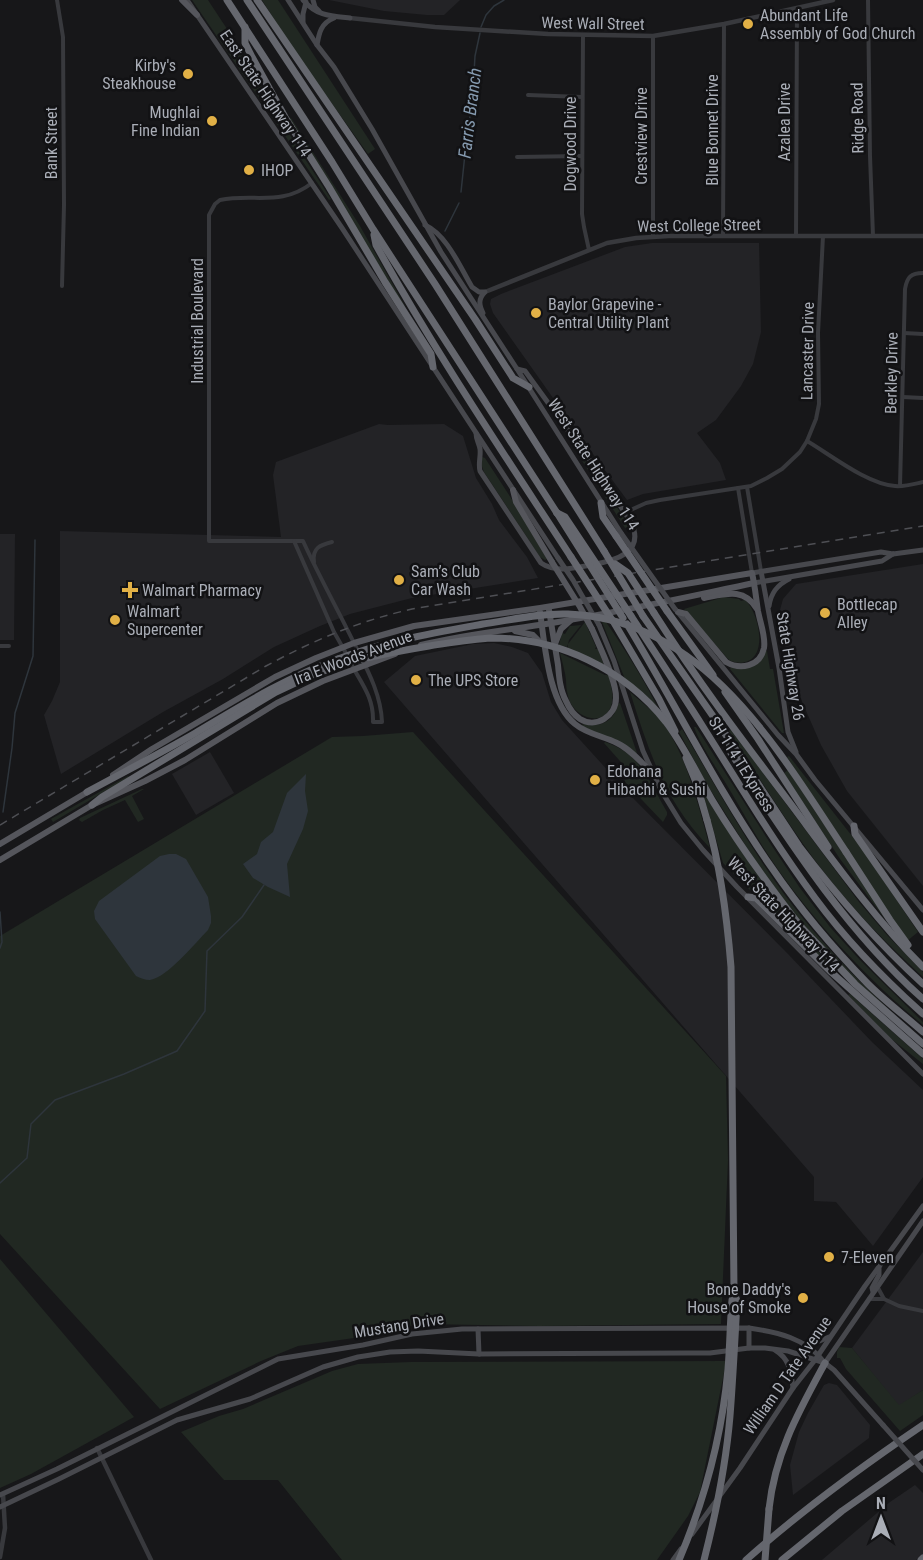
<svg xmlns="http://www.w3.org/2000/svg" width="923" height="1560" font-family="'Roboto Condensed',sans-serif">
<rect width="100%" height="100%" fill="#171719"/>
<g fill="#232326">
<path d="M329 0H460L444 15H427L384 11Z"/>
<path d="M652 243H759L761 332 753 364 741 386 716 420 697 433 720 463 726 480 643 494 627 500 582 439 493 313 490 304 491 299 501 294 625 247Z"/>
<path d="M379 424 388 425 444 424 463 436 476 478 492 504 499 520 527 557 538 578 412 598 350 614 320 626 274 647 223 679 163 712 61 774 44 715 52 701 60 682V531L281 537 273 475 276 462Z"/>
<path d="M0 534H15L14 640H0Z"/>
<path d="M923 564V886L847 791 821 745 793 681 782 632 780 610 783 599 796 584Z"/>
<path d="M494 643 512 647 528 653 542 673 551 702 562 720 611 774 612 777 788 954 872 1042 923 1090V1177L873 1246 836 1202 814 1201V1177L384 682 415 656 473 644Z"/>
<path d="M210 752 234 793 196 815 172 774Z"/>
<path d="M923 1252V1390L899 1406 852 1348Z"/>
<path d="M829 1383 837 1385 870 1425 869 1438 793 1495 790 1465 799 1432 808 1413 824 1385Z"/>
<path d="M915 1485 923 1493V1554L916 1560H822L890 1502Z"/>
</g>
<g fill="#212822">
<path d="M192 0H208L229 32 231 33 294 142 331 199 329 200Z"/>
<path d="M262 0H278L375 149 368 154 295 52Z"/>
<path d="M291 118 360 226 405 306 403 307 289 119Z"/>
<path d="M574 443 612 499 626 522 628 527 625 528 572 445Z"/>
<path d="M482 457 485 458 524 518 529 529 547 559 545 560 540 557 484 472 481 464Z"/>
<path d="M724 597 739 599 741 601 745 600C758 611 768 653 748 661 742 664 735 663 729 660L684 609Z"/>
<path d="M585 622 596 647 595 649H598L604 665 568 648V644L567 647 559 645 562 633 565 634 570 626 581 625 569 640 568 644Z"/>
<path d="M602 622H606C625 650 643 678 658 708L625 679Z"/>
<path d="M765 651H767L770 669H773L784 733H782L730 669 731 667C747 673 754 661 765 651Z"/>
<path d="M560 653 605 675H609C610 683 614 694 612 703 606 727 579 720 570 702 567 695 566 687 566 680 565 671 562 661 560 653Z"/>
<path d="M630 692C642 703 658 714 667 729 688 761 700 811 710 848 665 802 649 752 630 692Z"/>
<path d="M620 703 637 753H635L582 726 583 724C600 728 614 722 618 704Z"/>
<path d="M694 727H696L770 843 800 888 830 927 860 960 923 1022V1025C864 977 800 907 760 842 749 824 739 805 728 787 718 770 700 745 694 727Z"/>
<path d="M682 729C721 795 757 863 806 922 837 960 872 994 908 1027L855 980 804 927 756 862 708 786 679 732Z"/>
<path d="M731 730 859 902 887 935 923 972V977C897 953 871 928 848 901 802 849 767 789 729 731Z"/>
<path d="M413 732 726 1076 728 1160 721 1324 539 1326 421 1324 354 1338 298 1346 261 1361 160 1409 0 1234V936L332 737 363 736Z"/>
<path d="M605 742C642 754 649 782 667 812V815L663 822 624 781 627 778V769L604 743Z"/>
<path d="M789 756 863 850 918 932 907 941 787 757Z"/>
<path d="M788 770 882 912 885 919 840 859 784 773Z"/>
<path d="M128 776 129 777 53 822 51 819Z"/>
<path d="M701 787C741 853 781 915 836 970L833 971 765 905 723 863Z"/>
<path d="M142 789H144L132 796 144 819 138 822 125 800 103 810 82 822 79 820 80 818Z"/>
<path d="M850 994 923 1059V1064L889 1037 848 995Z"/>
<path d="M0 1259 134 1417 31 1474 0 1488Z"/>
<path d="M839 1347 852 1348 899 1405 923 1390V1415L900 1431 846 1369 840 1358H837V1352Z"/>
<path d="M725 1361V1368L700 1492 688 1516 657 1560H342L278 1480H224L181 1432 219 1416 243 1409 332 1371 358 1364 411 1362Z"/>
</g>
<g fill="#2e353c">
<path d="M306 774 305 791 308 811 303 829 287 864 290 897 268 887 253 878 243 864 257 854 261 842 273 832 287 793Z"/>
<path d="M169 854H176L186 859 208 897 211 916V923L208 930C195 943 168 977 150 980 145 980 140 978 136 976L95 919 94 911 99 901 160 856Z"/>
</g>
<g fill="none" stroke-linecap="round" stroke-linejoin="round">
<g stroke="#2e353c" stroke-width="1.5">
<path d="M481 27 486 15 494 6 504 0"/>
<path d="M461 192 468 125 472 108 475 56 480 33"/>
<path d="M445 231 459 203"/>
<path d="M3 812 12 748 15 713 33 656 35 540"/>
<path d="M0 912 2 942 0 948"/>
<path d="M0 1183 27 1158 31 1124 55 1100 124 1074 177 1051 205 1011 207 951 242 917 264 885"/>
</g>
<g stroke="#38393d" stroke-width="4">
<path d="M57 0 63 37 64 205 62 286"/>
<path d="M868 0 870 156 873 236"/>
<path d="M583 36 582 214 584 227 589 250"/>
<path d="M653 36V236"/>
<path d="M528 95 582 97"/>
<path d="M517 157 582 156"/>
<path d="M312 183C281 207 254 193 220 200L215 204 209 215V541H303C319 576 338 610 355 645 367 669 381 694 382 722H373C374 697 361 683 350 662"/>
<path d="M723 236 724 24"/>
<path d="M796 236 797 9"/>
<path d="M904 333 923 334"/>
<path d="M903 397 923 398"/>
<path d="M807 441C831 455 867 484 895 486 904 487 914 484 923 482"/>
<path d="M900 486 905 289C907 277 911 273 923 273"/>
<path d="M747 487 761 571"/>
<path d="M738 488 752 573"/>
<path d="M624 513 646 503 660 500 751 486 767 478 782 469 800 452 807 441 816 419 819 404 818 333 823 236"/>
<path d="M294 541 334 632 347 655"/>
<path d="M314 562C312 548 320 545 332 542"/>
<path d="M0 646H9"/>
<path d="M877 1286 884 1299"/>
<path d="M869 1299H884L899 1306 923 1311"/>
</g>
<g stroke="#38393d" stroke-width="4.5">
<path d="M350 18 435 27 548 34 653 36 724 24 833 0"/>
<path d="M485 292 607 243 636 238 669 236H923"/>
<path d="M97 1448 151 1560"/>
<path d="M0 1557 5 1528 3 1494"/>
</g>
<g stroke="#47484d" stroke-width="5">
<path d="M187 0 342 228 558 558"/>
<path d="M288 0 317 45 334 67 372 129 441 252 517 369 621 533"/>
<path d="M303 0C317 16 330 16 350 18"/>
<path d="M313 0 315 7 319 11"/>
<path d="M303 22V14L306 2"/>
<path d="M317 45C319 33 321 23 334 18"/>
<path d="M425 225C447 235 460 267 472 287L479 292H485C478 299 479 305 483 313"/>
<path d="M476 433C476 440 479 443 480 449 481 457 478 463 480 471L541 563C555 573 575 568 591 565 614 561 646 553 631 522L591 462 525 371 517 369"/>
<path d="M761 571 779 668 788 732 796 752"/>
<path d="M752 573 881 552 893 554 923 550"/>
<path d="M754 583 882 561 893 554"/>
<path d="M769 606C771 593 777 585 789 579"/>
<path d="M676 610 778 735 796 754 815 780 923 910"/>
<path d="M599 625 614 661 643 751 662 792 681 823 703 850 737 887 923 1074"/>
<path d="M873 1292 872 1288 879 1275V1268"/>
<path d="M749 1328V1348"/>
<path d="M478 1329 479 1354"/>
<path d="M805 1344 817 1342 829 1337"/>
<path d="M775 1350C790 1359 791 1372 793 1388"/>
<path d="M825 1363 923 1221"/>
<path d="M0 1495 57 1469 278 1359 363 1345 412 1334 462 1329 749 1328C777 1332 806 1338 824 1362"/>
<path d="M0 1507 59 1479 177 1420 250 1399 323 1367 358 1357 390 1352 418 1351 479 1354 687 1353H710L749 1348H765L788 1351 825 1363 834 1370 883 1425"/>
<path d="M692 1534 740 1468 793 1388 815 1360 865 1286 923 1206"/>
<path d="M673 1560 681 1549"/>
</g>
<g stroke="#55565c" stroke-width="6">
<path d="M182 0 197 15"/>
<path d="M513 490 516 502 552 562"/>
<path d="M704 598C725 594 744 587 757 609"/>
<path d="M549 610C552 628 555 647 558 665 559 677 560 690 566 701 569 708 574 715 580 719 596 729 616 716 616 698 617 682 599 645 592 629"/>
<path d="M540 612C545 645 548 702 575 724 587 734 603 736 617 743 630 749 641 762 652 773"/>
<path d="M515 631 533 635 542 644"/>
<path d="M555 644 561 629 571 620"/>
<path d="M421 645C464 634 509 630 552 623 620 612 687 597 754 583"/>
<path d="M113 775 152 749 275 677 316 658 354 643 414 626 540 608 752 573C755 586 756 598 758 611 760 622 766 637 764 648 760 667 740 670 726 662L686 614 678 612"/>
<path d="M0 844 89 791"/>
<path d="M0 860 92 805 145 781 185 760 277 703 323 681 395 654"/>
</g>
<g stroke="#65676e" stroke-width="7">
<path d="M227 0 332 162 373 229 557 513"/>
<path d="M247 0 435 284 604 551"/>
<path d="M257 0 475 319 513 378 529 387"/>
<path d="M245 27V43L252 57 285 117 329 187 385 282 431 354 433 367"/>
<path d="M374 235 376 245C435 352 504 454 571 557"/>
<path d="M601 503 603 517 616 536"/>
<path d="M667 611 713 675"/>
<path d="M654 613C696 679 743 741 790 803 832 859 873 917 923 967"/>
<path d="M631 616C656 654 681 692 705 730 741 787 775 844 815 898 846 940 884 979 923 1014"/>
<path d="M643 616 722 729 799 846C837 896 877 942 923 984"/>
<path d="M613 621 659 699 675 731"/>
<path d="M627 624C676 705 718 791 772 868 800 909 833 948 868 984 885 1001 905 1016 923 1032"/>
<path d="M725 692 758 739 828 847"/>
<path d="M729 742 731 753C789 841 844 928 923 999"/>
<path d="M686 758 696 782 707 820"/>
<path d="M87 792C122 773 157 755 192 735 239 707 285 678 338 659"/>
<path d="M92 805 102 797 276 692 310 676 340 665"/>
<path d="M854 826 855 834 923 932"/>
<path d="M846 852 890 920 908 945"/>
<path d="M748 897 756 898 831 972 923 1054"/>
<path d="M801 927 855 984 923 1044"/>
<path d="M769 1509C775 1453 799 1411 825 1363"/>
<path d="M746 1560C802 1510 861 1467 923 1425"/>
<path d="M782 1560 842 1511 923 1454"/>
<path d="M921 1560 923 1558"/>
</g>
<path stroke="#4e4f54" stroke-width="1.5" stroke-dasharray="8 6" stroke-linecap="butt" d="M0 825 266 666C314 640 359 621 412 609L923 526"/>
<g stroke="#47484d" stroke-width="5">
<path d="M621 533 675 609"/>
<path d="M558 558 573 580 599 625"/>
<path d="M883 1425 923 1470"/>
</g>
<path stroke="#55565c" stroke-width="6" d="M552 562 580 607 592 629"/>
<g stroke="#65676e" stroke-width="7">
<path d="M557 513 565 517 631 616"/>
<path d="M557 513 623 618"/>
<path d="M616 536 667 611"/>
<path d="M604 551 643 616"/>
<path d="M571 557 612 620"/>
<path d="M615 564 628 573 654 613"/>
<path d="M338 659C385 641 433 633 483 624 511 620 540 613 568 614 705 619 779 751 846 852"/>
<path d="M340 665C369 656 399 651 429 646 449 643 471 639 492 638 559 638 624 669 666 722 684 746 697 774 712 800 739 845 769 886 801 927"/>
<path d="M679 1560C705 1499 722 1435 728 1369 730 1346 730 1323 732 1300L734 1292 731 967C727 917 721 868 707 820"/>
<path d="M704 1560C716 1513 726 1464 730 1416 733 1378 735 1339 737 1301L734 1292"/>
<path d="M765 1560 769 1509"/>
</g>
</g>
<g fill="#e1b046" stroke="#121214" stroke-width="2">
<circle cx="748" cy="24" r="6"/>
<circle cx="188" cy="74" r="6"/>
<circle cx="212" cy="121" r="6"/>
<circle cx="249" cy="170" r="6"/>
<circle cx="536" cy="313" r="6"/>
<circle cx="399" cy="580" r="6"/>
<path d="M127 581h6v6h6v6h-6v6h-6v-6h-6v-6h6z"/>
<circle cx="825" cy="613" r="6"/>
<circle cx="115" cy="620" r="6"/>
<circle cx="416" cy="680" r="6"/>
<circle cx="595" cy="780" r="6"/>
<circle cx="829" cy="1257" r="6"/>
<circle cx="803" cy="1298" r="6"/>
</g>
<g text-anchor="middle" stroke-width="5" stroke-linejoin="round" paint-order="stroke">
<g font-size="16" fill="#aaaeb7" stroke="#121214" text-anchor="start">
<text x="760" y="21">Abundant Life<tspan x="760" dy="18">Assembly of God Church</tspan></text>
<text x="176" y="71" text-anchor="end">Kirby's<tspan x="176" dy="18">Steakhouse</tspan></text>
<text x="200" y="118" text-anchor="end">Mughlai<tspan x="200" dy="18">Fine Indian</tspan></text>
<text x="261" y="176">IHOP</text>
<text x="548" y="310">Baylor Grapevine -<tspan x="548" dy="18">Central Utility Plant</tspan></text>
<text x="411" y="577">Sam’s Club<tspan x="411" dy="18">Car Wash</tspan></text>
<text x="142" y="596">Walmart Pharmacy</text>
<text x="837" y="610">Bottlecap<tspan x="837" dy="18">Alley</tspan></text>
<text x="127" y="617">Walmart<tspan x="127" dy="18">Supercenter</tspan></text>
<text x="428" y="686">The UPS Store</text>
<text x="607" y="777">Edohana<tspan x="607" dy="18">Hibachi &amp; Sushi</tspan></text>
<text x="841" y="1263">7-Eleven</text>
<text x="791" y="1295" text-anchor="end">Bone Daddy's<tspan x="791" dy="18">House of Smoke</tspan></text>
</g>
<g font-size="16" fill="#aaaeb7" stroke="#121214">
<text transform="translate(593 23) rotate(1)" y="6">West Wall Street</text>
<text transform="translate(266 93) rotate(56)" y="6">East State Highway 114</text>
<text transform="translate(857 118) rotate(-91)" y="6">Ridge Road</text>
<text transform="translate(784 122) rotate(-90)" y="6">Azalea Drive</text>
<text transform="translate(712 130) rotate(-90)" y="6">Blue Bonnet Drive</text>
<text transform="translate(641 136) rotate(-90)" y="6">Crestview Drive</text>
<text transform="translate(51 143) rotate(-90)" y="6">Bank Street</text>
<text transform="translate(570 144) rotate(-90)" y="6">Dogwood Drive</text>
<text transform="translate(699 225) rotate(-1)" y="6">West College Street</text>
<text transform="translate(197 321) rotate(-90)" y="6">Industrial Boulevard</text>
<text transform="translate(807 351) rotate(-89)" y="6">Lancaster Drive</text>
<text transform="translate(891 373) rotate(-89)" y="6">Berkley Drive</text>
<text transform="translate(594 464) rotate(57)" y="6">West State Highway 114</text>
<text transform="translate(353 657) rotate(-21)" y="6">Ira E Woods Avenue</text>
<text transform="translate(791 666) rotate(81)" y="6">State Highway 26</text>
<text transform="translate(742 764) rotate(58)" y="6">SH 114 TEXpress</text>
<text transform="translate(784 914) rotate(46)" y="6">West State Highway 114</text>
<text transform="translate(399 1325) rotate(-9)" y="6">Mustang Drive</text>
<text transform="translate(787 1375) rotate(-55)" y="6">William D Tate Avenue</text>
</g>
<g font-size="18" font-style="italic" fill="#859aaf" stroke="#121214">
<text transform="translate(470 113) rotate(-83)" y="6">Farris Branch</text>
</g>
</g>
<g transform="translate(881 1518)" stroke="#121214" stroke-width="4.5" paint-order="stroke">
<path d="M0-4.5L10 22L0 15L-10 22Z" fill="#aaaeb7"/>
<text y="-9" font-size="16" font-weight="bold" text-anchor="middle" fill="#aaaeb7">N</text>
</g>
</svg>
